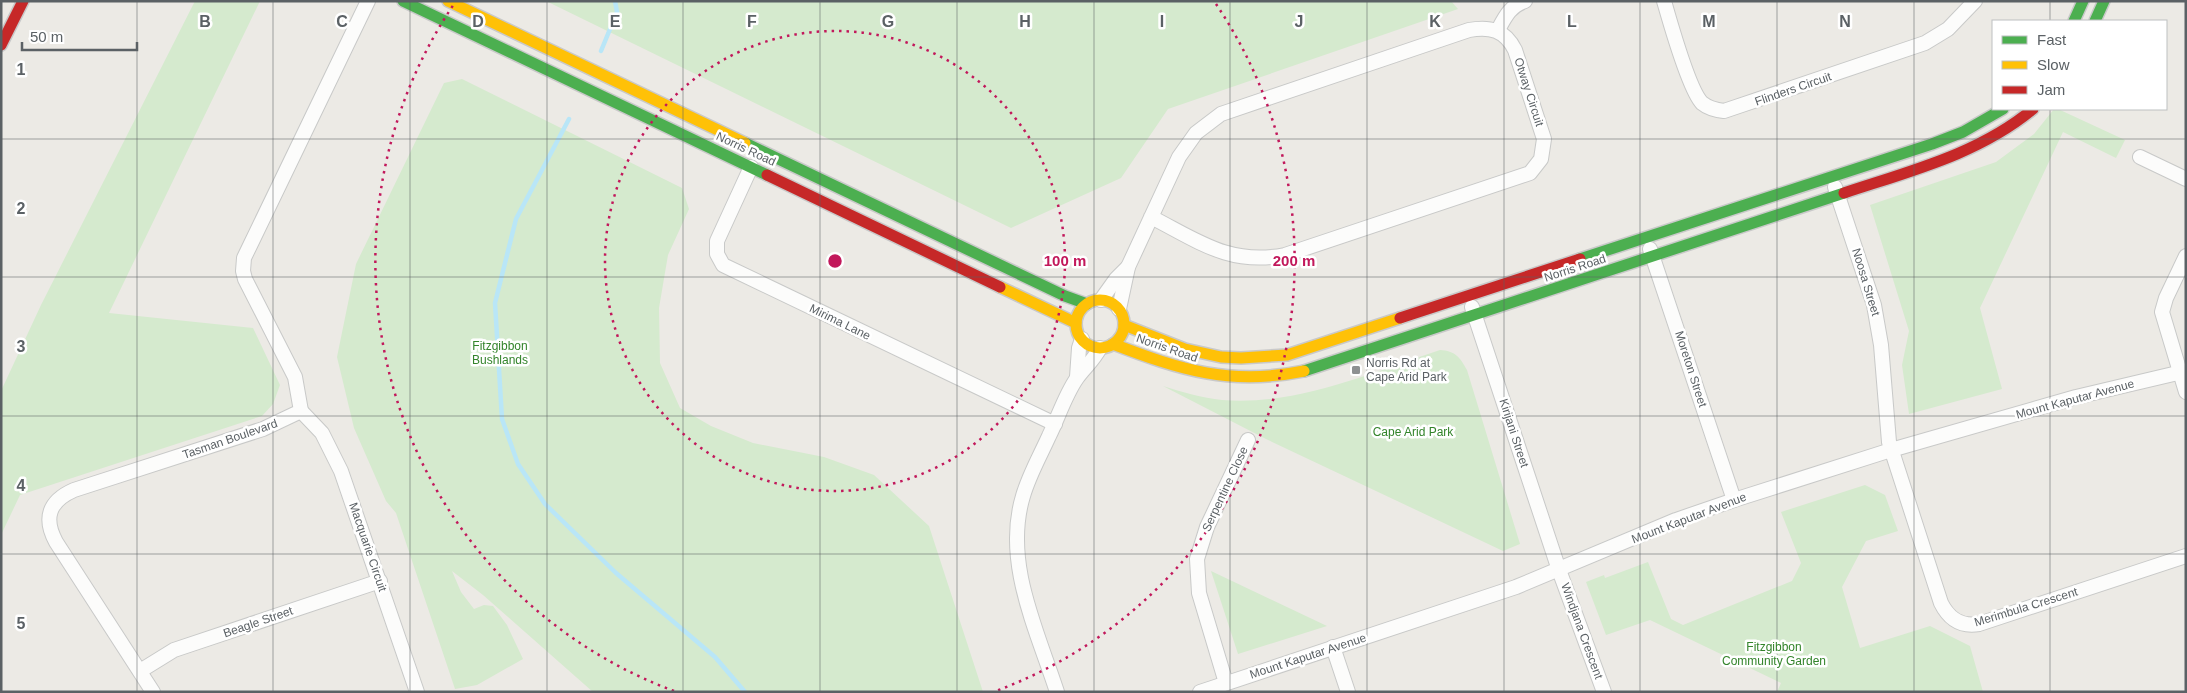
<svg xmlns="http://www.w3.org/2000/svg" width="2187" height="693" font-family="Arial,sans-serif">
<rect width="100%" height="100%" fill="#eceae5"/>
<g fill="#d5eace">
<path d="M195 1H260L109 313 253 328 280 385 273 404 262 416 20 495 1 535V391L41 305Z"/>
<path d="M546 1H1451L1458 9 1168 109 1121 178 1011 228Z"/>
<path d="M462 79 682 188 689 209 668 255 659 308 660 363 680 408 711 426 753 443 824 457 874 475 929 526 983 692H593L483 595 452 571 461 592 474 609 484 605 493 606 507 625 523 659 477 685 455 689 396 513 386 501 354 428 337 357 356 264 444 83Z"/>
<path d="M2054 109H2058L2125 140 2116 158 2063 132 1980 308 2002 389 1909 414 1902 365 1909 331 1870 205 1996 162 2034 134Z"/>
<path d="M1440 350C1455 351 1460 357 1467 370L1520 544 1503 551 1266 439 1163 386C1182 392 1202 398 1222 400 1297 406 1370 373 1440 350Z"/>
<path d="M1865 485 1885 495 1898 531 1866 541 1842 587 1860 648 1930 626 1970 646 1983 692H1777L1781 683 1650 620 1606 635 1586 582 1604 575 1605 578 1648 562 1671 619 1683 625 1792 581 1801 563 1781 512Z"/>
<path d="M1211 571 1327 626 1238 654Z"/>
</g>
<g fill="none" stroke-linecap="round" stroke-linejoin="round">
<g stroke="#b9e6f7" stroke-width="4.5">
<path d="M601 51 617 12 615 1"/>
<path d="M569 119 516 219 495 303 502 419 518 464 545 504 616 573 715 657 745 692"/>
</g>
<defs>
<g id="street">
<path d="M1664 1C1670 22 1689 90 1702 103 1708 108 1716 110 1724 111L1925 43 1948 29 1975 1"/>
<path d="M1498 30C1505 17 1510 6 1525 1"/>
<path d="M2140 157 2186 179"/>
<path d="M751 167 717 241V254L723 265 1055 424"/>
<path d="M1835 187 1874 305 1881 345 1889 442 1941 603C1949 619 1961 627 1979 624L2186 556"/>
<path d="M1650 249 1734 500"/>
<path d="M2186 256 2166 298 2162 312 2186 392"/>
<path d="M1101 300 1116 279 1128 267"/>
<path d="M1472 307 1559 570 1604 692"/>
<path d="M1119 309 1128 267 1179 157 1196 133 1221 114 1469 30C1490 26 1505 30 1515 50L1544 139 1541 159 1530 173 1285 255C1230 266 1198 241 1151 217"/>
<path d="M1077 377 1079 348 1082 339"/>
<path d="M301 411 322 433 341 471 417 692"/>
<path d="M1333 647 1348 692"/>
<path d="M140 671 174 650 380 581"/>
<path d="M1226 683 1199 593 1197 559 1207 527 1248 440"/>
<path d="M153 692 56 542C43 518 49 501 74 490L263 429 301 411 295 377 245 279 243 271 244 258 368 1"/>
<path d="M1057 692C1037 630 1003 562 1023 496 1029 475 1040 456 1049 436 1058 418 1065 395 1077 378 1085 367 1093 361 1100 348"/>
<path d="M1200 692 1516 587 1676 520 1734 500 1891 450 2076 397 2186 371"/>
</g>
<g id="fast">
<path d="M403 1 767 175"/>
<path d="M2074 21 2083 1"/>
<path d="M2095 21 2104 1"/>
<path d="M745 143 1065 296 1087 304"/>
<path d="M1580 259 1932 144 1963 132 2003 109"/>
<path d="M1304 371 1844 193"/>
</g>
<g id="slow">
<path d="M448 1 745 143"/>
<path d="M1000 287 1076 323"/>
<circle cx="1100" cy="324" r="24"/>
<path d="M1124 325 1185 349 1221 357 1241 358 1287 355 1400 318"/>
<path d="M1113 344C1181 370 1230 386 1304 371"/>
</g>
<g id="jam">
<path d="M1 45 23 1"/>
<path d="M767 175 1000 287"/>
<path d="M1844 193C1910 171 1979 154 2033 109"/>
<path d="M1400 318 1580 259"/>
</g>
</defs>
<use href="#street" stroke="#c8c9c8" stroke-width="16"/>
<use href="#fast" stroke="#c9c9c9" stroke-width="14"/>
<use href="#slow" stroke="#c9c9c9" stroke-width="14"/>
<use href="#jam" stroke="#c9c9c9" stroke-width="14"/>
<use href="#street" stroke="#fcfcfb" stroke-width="14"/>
<use href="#fast" stroke="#4caf50" stroke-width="11"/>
<use href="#slow" stroke="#ffc107" stroke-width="11"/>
<use href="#jam" stroke="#c62828" stroke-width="11"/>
</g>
<path fill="none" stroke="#5b6165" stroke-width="1" stroke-opacity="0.55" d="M137 1V692M273 1V692M410 1V692M547 1V692M683 1V692M820 1V692M957 1V692M1094 1V692M1230 1V692M1367 1V692M1504 1V692M1640 1V692M1777 1V692M1914 1V692M2050 1V21M2050 109V692M1 139H2186M1 277H2186M1 416H2186M1 554H2186"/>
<g fill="none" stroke="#c2185b" stroke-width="2.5" stroke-dasharray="2.5 5">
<circle cx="835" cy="261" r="230"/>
<path d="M674 691A459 459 0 0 1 454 4M1216 4A459 459 0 0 1 996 691"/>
</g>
<rect fill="#8e9192" stroke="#fff" stroke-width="2" x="1351" y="365" width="10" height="10" rx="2.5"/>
<g text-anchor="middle" stroke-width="5" stroke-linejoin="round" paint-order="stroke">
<g font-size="12" fill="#5b6165" stroke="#fff">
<text transform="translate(1793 89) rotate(-19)" y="4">Flinders Circuit</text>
<text transform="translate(1529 92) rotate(72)" y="4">Otway Circuit</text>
<text transform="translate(746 149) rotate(25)" y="4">Norris Road</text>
<text transform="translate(1575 268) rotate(-18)" y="4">Norris Road</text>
<text transform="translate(1866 282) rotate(73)" y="4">Noosa Street</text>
<text transform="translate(840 322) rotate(26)" y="4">Mirima Lane</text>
<text transform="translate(1167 348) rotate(19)" y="4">Norris Road</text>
<text transform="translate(1691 369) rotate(72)" y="4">Moreton Street</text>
<text transform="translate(2075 399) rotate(-15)" y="4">Mount Kaputar Avenue</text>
<text transform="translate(1514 433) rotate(72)" y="4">Kirijani Street</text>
<text transform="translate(230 439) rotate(-19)" y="4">Tasman Boulevard</text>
<text transform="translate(1225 489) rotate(-65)" y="4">Serpentine Close</text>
<text transform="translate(1689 518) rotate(-21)" y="4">Mount Kaputar Avenue</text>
<text transform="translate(368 547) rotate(71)" y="4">Macquarie Circuit</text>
<text transform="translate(2026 607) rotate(-17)" y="4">Merimbula Crescent</text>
<text transform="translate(258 622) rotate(-19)" y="4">Beagle Street</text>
<text transform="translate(1582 631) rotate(70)" y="4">Windjana Crescent</text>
<text transform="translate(1308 656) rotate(-18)" y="4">Mount Kaputar Avenue</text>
</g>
<g font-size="12" fill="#33842b" stroke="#fff">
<text x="500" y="350">Fitzgibbon<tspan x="500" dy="14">Bushlands</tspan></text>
<text x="1413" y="436">Cape Arid Park</text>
<text x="1774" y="651">Fitzgibbon<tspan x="1774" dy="14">Community Garden</tspan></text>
</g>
<g font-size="12" fill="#5b6165" stroke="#fff" text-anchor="start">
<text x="1366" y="367">Norris Rd at<tspan x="1366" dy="14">Cape Arid Park</tspan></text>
</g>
</g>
<g font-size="16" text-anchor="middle" font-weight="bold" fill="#5b6165" stroke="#fff" stroke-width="5" stroke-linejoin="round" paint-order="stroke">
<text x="205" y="27">B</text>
<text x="342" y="27">C</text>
<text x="478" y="27">D</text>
<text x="615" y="27">E</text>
<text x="752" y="27">F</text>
<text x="888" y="27">G</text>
<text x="1025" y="27">H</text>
<text x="1162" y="27">I</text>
<text x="1299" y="27">J</text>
<text x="1435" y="27">K</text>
<text x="1572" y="27">L</text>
<text x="1709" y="27">M</text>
<text x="1845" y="27">N</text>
<text x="21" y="75">1</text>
<text x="21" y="214">2</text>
<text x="21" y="352">3</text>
<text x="21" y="491">4</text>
<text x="21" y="629">5</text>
</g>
<circle cx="835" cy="261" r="8" fill="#c2185b" stroke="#fff" stroke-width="2.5"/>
<g font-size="15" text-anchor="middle" font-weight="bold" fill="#c2185b" stroke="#fff" stroke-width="5" stroke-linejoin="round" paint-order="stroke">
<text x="1065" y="266">100 m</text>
<text x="1294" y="266">200 m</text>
</g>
<rect width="2187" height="693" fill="none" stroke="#5b6165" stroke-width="5"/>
<rect x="1992" y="20" width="175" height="90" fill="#ffffff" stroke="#bdc0c1"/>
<rect x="2002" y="36" width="25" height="8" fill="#4caf50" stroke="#bdc0c1"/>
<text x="2037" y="45" font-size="15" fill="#5b6165">Fast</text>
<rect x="2002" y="61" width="25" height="8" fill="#ffc107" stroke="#bdc0c1"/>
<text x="2037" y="70" font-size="15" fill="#5b6165">Slow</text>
<rect x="2002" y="86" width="25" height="8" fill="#c62828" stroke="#bdc0c1"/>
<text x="2037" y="95" font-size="15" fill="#5b6165">Jam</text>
<path d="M22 42v8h115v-8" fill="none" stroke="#5b6165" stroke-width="2.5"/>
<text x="30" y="42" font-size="15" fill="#5b6165" stroke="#ffffff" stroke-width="4" paint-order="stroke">50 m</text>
</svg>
